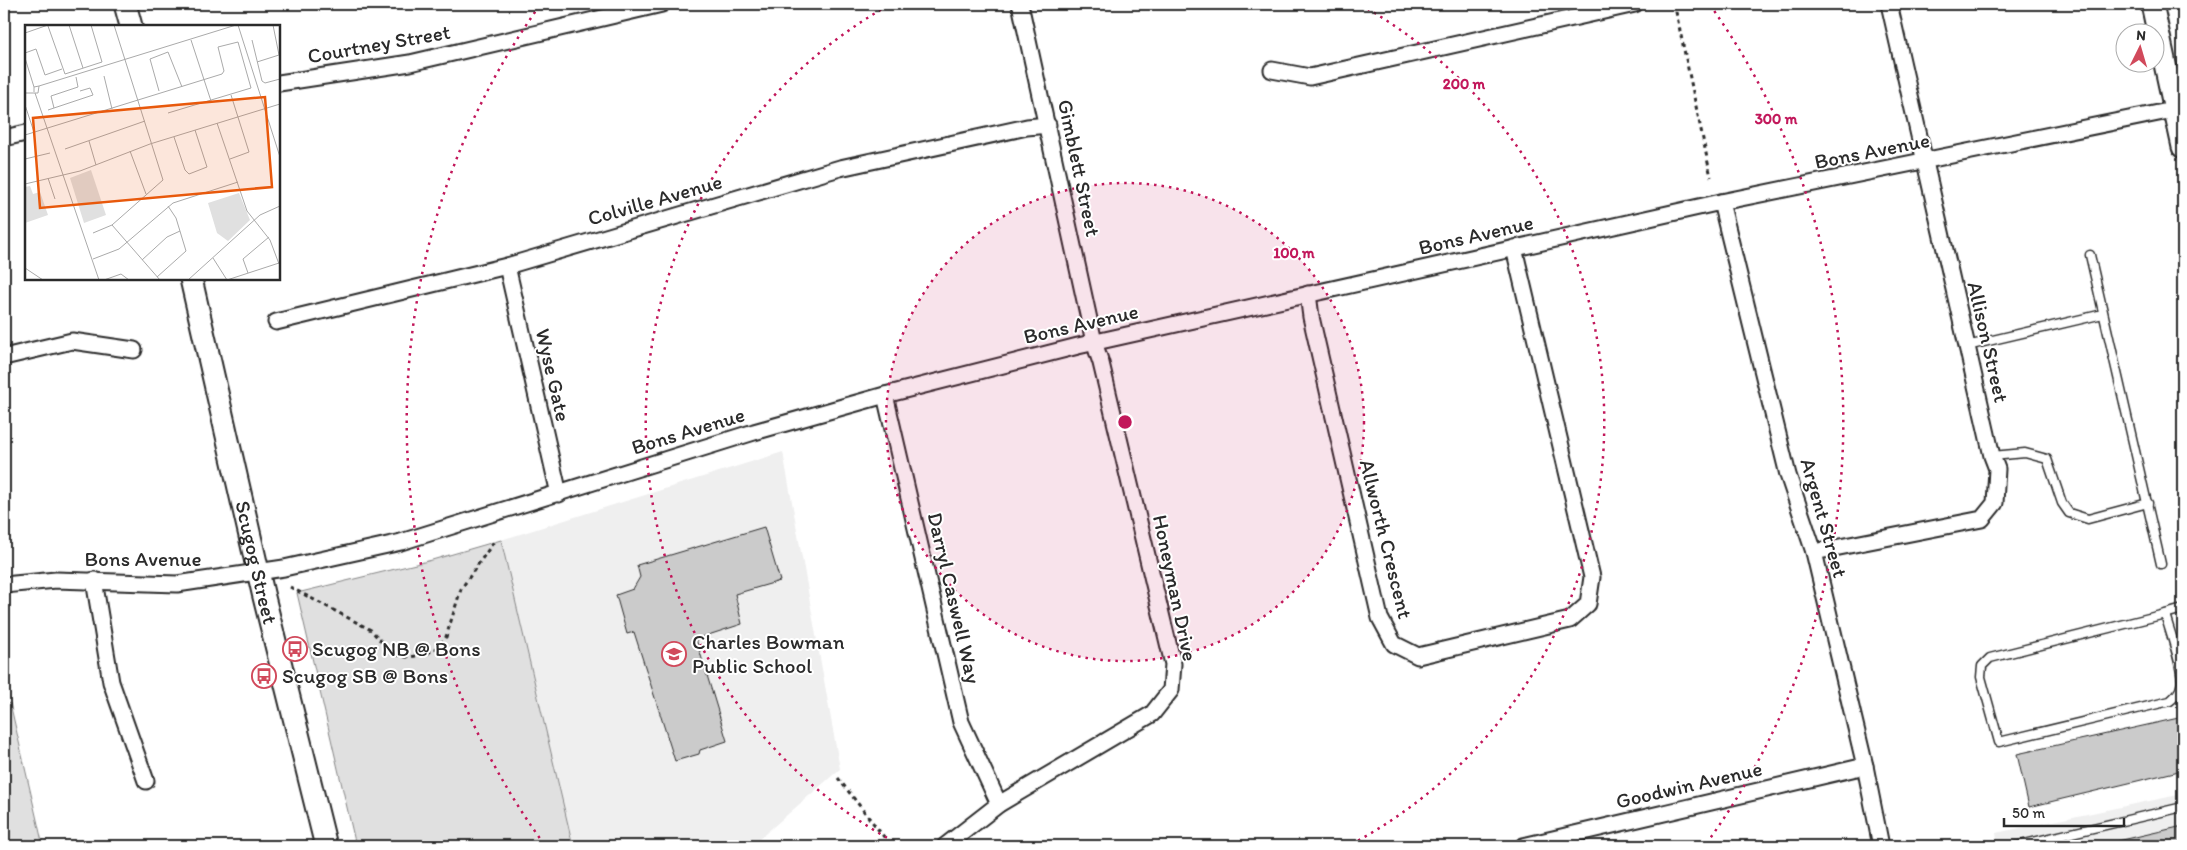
<svg xmlns="http://www.w3.org/2000/svg" width="2187" height="850" font-family="Itim,sans-serif">
<rect width="100%" height="100%" fill="#fff"/>
<filter id="ink" filterUnits="userSpaceOnUse"><feTurbulence type="fractalNoise" baseFrequency=".02" numOctaves="2"/><feDisplacementMap in="SourceGraphic" scale="10" xChannelSelector="R" yChannelSelector="G"/><feConvolveMatrix kernelMatrix="1 2 1 2 8 2 1 2 1" color-interpolation-filters="sRGB"/></filter>
<g filter="url(#ink)">
<g fill="#efefef">
<path d="M783 452 840 769 751 846H573L501 540Z"/>
<path d="M2183 794V846H1998L1996 833Z"/>
</g>
<g fill="#e0e0e0" stroke="#868686">
<path d="M501 540 573 846H356L297 593 432 560Z"/>
<path d="M10 703 43 846H4V705Z"/>
</g>
<g fill="#cbcbcb" stroke="#2b2b2b">
<path d="M764 527 780 581 735 594 742 624 696 639 727 741 700 750 699 754 675 761 634 632 627 634 616 595 633 589 640 577 637 565Z"/>
<path d="M2183 717V770L2029 807 2017 754Z"/>
<path d="M2183 826V846H2119L2118 841Z"/>
</g>
<g fill="none" stroke-linecap="round" stroke-linejoin="round">
<defs>
<g id="lane">
<path d="M2090 255 2161 564"/>
<path d="M1967 346 2103 314"/>
<path d="M1992 456 2025 453 2047 459 2062 503 2069 513 2088 519 2148 503"/>
<path d="M2165 614C2169 630 2185 671 2181 686 2180 692 2175 697 2170 701L1999 742 1981 677 1982 666 1990 658 2165 614 2183 609"/>
<path d="M2016 846 2183 807"/>
</g>
<g id="street">
<path d="M1272 70 1310 77 1635 4"/>
<path d="M279 83 410 63 662 4"/>
<path d="M4 138 26 133"/>
<path d="M1721 202 1788 475 1814 552 1865 766 1881 846"/>
<path d="M507 266 559 494"/>
<path d="M1308 294 1311 317 1380 618 1394 644 1418 656 1570 620 1588 604 1592 577 1514 248"/>
<path d="M276 322 507 266 840 168 1027 127 1048 125"/>
<path d="M4 357 72 341 134 350"/>
<path d="M885 395 961 722 999 804"/>
<path d="M1814 552 1982 519 1995 503 1997 469 1992 456 1889 4"/>
<path d="M94 580 111 682 146 781"/>
<path d="M4 585 56 580 177 584 284 568 401 542 754 432 885 395 1078 346 1721 202 2183 108"/>
<path d="M945 846 999 804 1152 714 1171 690 1173 664 1101 363 1094 342 1020 4"/>
<path d="M1523 846 1865 766"/>
</g>
<g id="secondary">
<path d="M125 4 131 26"/>
<path d="M2152 4 2183 147"/>
<path id="s1" d="M191 279 263 593 326 846"/>
</g>
</defs>
<use href="#lane" stroke="#2b2b2b" stroke-width="11"/>
<use href="#street" stroke="#2b2b2b" stroke-width="19"/>
<use href="#secondary" stroke="#2b2b2b" stroke-width="25"/>
<g stroke="#2b2b2b" stroke-width="3" stroke-dasharray="4 4" stroke-linecap="butt">
<path d="M1678 4 1676 12 1711 177"/>
<path d="M290 587 371 630 392 654 407 657 425 655 439 646 446 637 461 589 495 540"/>
<path d="M838 778 891 846"/>
</g>
<use href="#lane" stroke="#fff" stroke-width="8"/>
<use href="#street" stroke="#fff" stroke-width="15"/>
<use href="#secondary" stroke="#fff" stroke-width="21"/>
</g>
</g>
<circle cx="1125" cy="422" r="239" fill="#c2185b" fill-opacity=".12"/>
<g fill="none" stroke="#c2185b" stroke-width="2.5" stroke-dasharray="2.5 5">
<circle cx="1125" cy="422" r="239"/>
<path d="M900 845A479 479 0 0 1 889 5M1361 5A479 479 0 0 1 1350 845"/>
<path d="M544 844A718 718 0 0 1 540 5M1710 5A718 718 0 0 1 1706 844"/>
</g>
<defs>
<symbol id="bus-ring" viewBox="-11 -11 22 22"><circle r="9.5" fill="#fff" stroke="#d1495b" stroke-width="1.5"/><path d="M-5-6H5V4H4V6H2V4H-2V6H-4V4H-5ZM-3.5-4V0h7V-4ZM-3.5 1.2v1.5H-2V1.2ZM2 1.2v1.5H3.5V1.2Z" fill="#d1495b"/></symbol>
<symbol id="school-ring" viewBox="-11 -11 22 22"><circle r="9.5" fill="#fff" stroke="#d1495b" stroke-width="1.5"/><path d="M0-5L7-2L0 1L-7-2ZM-4 1L0 2.5L4 1V4Q0 6-4 4Z" fill="#d1495b"/></symbol>
</defs>
<g fill-rule="evenodd">
<use href="#bus-ring" x="281" y="635" width="28" height="28"/>
<use href="#school-ring" x="660" y="640" width="28" height="28"/>
<use href="#bus-ring" x="250" y="662" width="28" height="28"/>
</g>
<g text-anchor="middle" stroke-width="4" stroke-linejoin="round" paint-order="stroke">
<g font-size="21" fill="#2b2b2b" stroke="#fff">
<text transform="translate(379 44) rotate(-10)" y="7">Courtney Street</text>
<text transform="translate(1872 151) rotate(-11)" y="7">Bons Avenue</text>
<text transform="translate(1079 168) rotate(78)" y="7">Gimblett Street</text>
<text transform="translate(655 200) rotate(-16)" y="7">Colville Avenue</text>
<text transform="translate(1476 235) rotate(-13)" y="7">Bons Avenue</text>
<text transform="translate(1081 324) rotate(-13)" y="7">Bons Avenue</text>
<text transform="translate(1988 342) rotate(77)" y="7">Allison Street</text>
<text transform="translate(553 375) rotate(77)" y="7">Wyse Gate</text>
<text transform="translate(688 431) rotate(-17)" y="7">Bons Avenue</text>
<text transform="translate(1824 518) rotate(74)" y="7">Argent Street</text>
<text transform="translate(1386 539) rotate(76)" y="7">Allworth Crescent</text>
<text x="143" y="566">Bons Avenue</text>
<text dy="7" stroke="none"><textPath href="#s1" startOffset="291">Scugog Street</textPath></text>
<text transform="translate(1175 588) rotate(78)" y="7">Honeyman Drive</text>
<text transform="translate(954 598) rotate(77)" y="7">Darryl Caswell Way</text>
<text transform="translate(1689 785) rotate(-13)" y="7">Goodwin Avenue</text>
</g>
<g font-size="21" fill="#2b2b2b" stroke="#fff" text-anchor="start">
<text x="692" y="649">Charles Bowman<tspan x="692" dy="24">Public School</tspan></text>
<text x="312" y="656">Scugog NB @ Bons</text>
<text x="282" y="683">Scugog SB @ Bons</text>
</g>
</g>
<g transform="translate(25 25)">
<rect width="255" height="255" fill="#fff"/>
<path d="M66 145 81 190 59 198 45 153ZM5 161 8 169 15 167 23 190 0 198V162ZM214 168 225 195 203 216 192 208 183 178Z" fill="#e0e0e0"/>
<path fill="none" stroke="#aaa" stroke-width="1" d="M44 0 58 43M213 0 255 132M23 1 40 49 77 37 66 0M0 8 23 0M166 15 186 76M227 15 237 56 240 58 255 54M0 28 11 24 20 50M0 33 9 62M232 37 254 30 248 0M20 50 37 44M79 51 87 84M14 61 211 0M134 66 125 34 143 27 157 62M0 68H13L14 61 9 62V67M10 68 74 255M0 80 9 107M29 83 26 71 53 62 51 52M23 85 68 70 65 63 55 66M192 98 222 186 245 215 254 239M0 110 197 49 199 46 193 22 213 17 226 63 143 88M149 112 160 145 164 149 182 142 170 105M64 116 71 140M40 124 120 96M105 126 121 169M0 134 25 128M205 134 224 127 206 70M23 153 30 174M0 159 55 146 125 119 255 79M87 200 135 255M68 208 87 200 138 155 89 0M188 233 202 255M68 234 94 224 148 178 213 157M117 235 142 212 155 206M0 243 18 255M223 248 218 234 244 212M132 252 161 226 151 193 143 181M79 255 96 249 104 255M163 255 235 190 255 181M202 255 254 238"/>
<path fill="#e8590c" fill-opacity="0.15" stroke="#e8590c" stroke-width="2.5" d="M240 72 247 162 15 183 8 93Z"/>
<rect width="255" height="255" fill="none" stroke="#2b2b2b" stroke-width="2.5"/>
</g>
<circle cx="1125" cy="422" r="8" fill="#c2185b" stroke="#fff" stroke-width="2.5"/>
<g font-size="15" text-anchor="middle" font-weight="bold" fill="#c2185b" stroke="#fff" stroke-width="4" stroke-linejoin="round" paint-order="stroke">
<text x="1464" y="89">200 m</text>
<text x="1776" y="124">300 m</text>
<text x="1294" y="258">100 m</text>
</g>
<rect width="2187" height="850" fill="none" stroke="#fff" stroke-width="20"/>
<rect x="10" y="10" width="2167" height="830" fill="none" stroke="#2b2b2b" stroke-width="2" filter="url(#ink)"/>
<g transform="translate(2140 48) rotate(5)"><circle r="24" fill="#ffffff" stroke="#aaaaaa"/>
<path d="M0-4L9 19L0 12L-9 19Z" fill="#d1495b"/>
<text y="-8" font-size="14" font-weight="bold" text-anchor="middle" fill="#2b2b2b">N</text>
</g>
<path d="M2004 818v8h120v-8" fill="none" stroke="#2b2b2b" stroke-width="2.5"/>
<text x="2012" y="818" font-size="15" fill="#2b2b2b" stroke="#ffffff" stroke-width="4" paint-order="stroke">50 m</text>
</svg>
